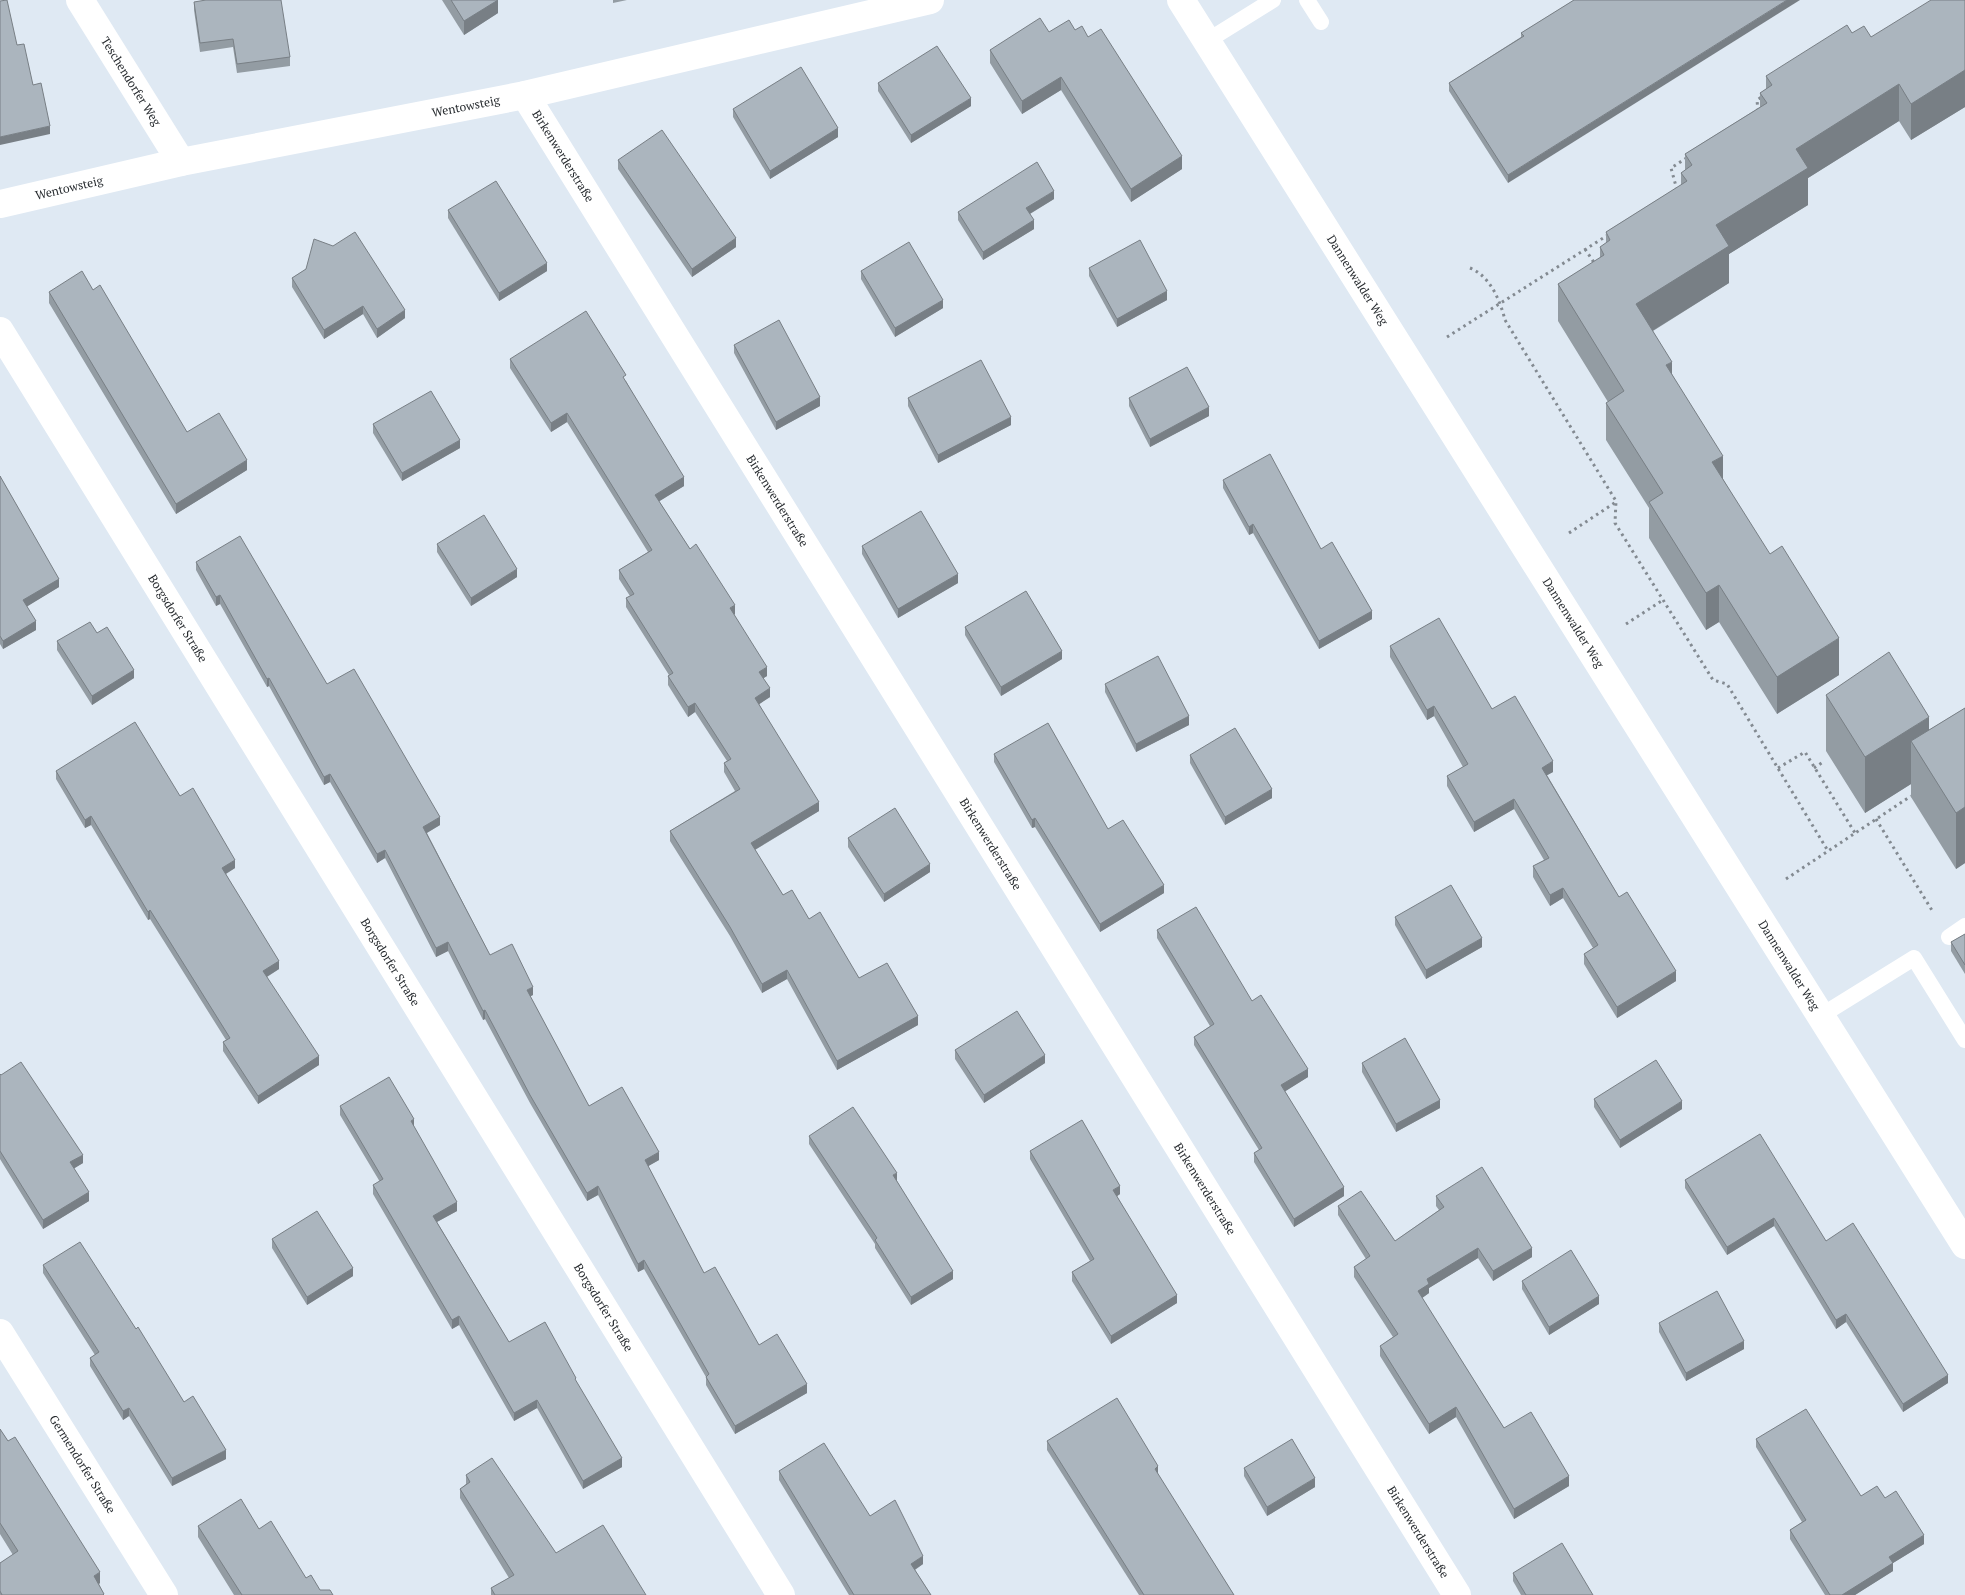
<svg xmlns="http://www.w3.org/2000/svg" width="1965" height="1595" font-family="'PT Serif',serif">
<rect width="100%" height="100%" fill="#dfe9f3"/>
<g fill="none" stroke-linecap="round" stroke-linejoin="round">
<g stroke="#838a91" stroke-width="3" stroke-dasharray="2.5 4" stroke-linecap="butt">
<path d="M1758 111 1757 100 1763 96"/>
<path d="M1677 190 1671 168 1688 157"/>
<path d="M1585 249 1595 264"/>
<path d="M1470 268C1490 276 1500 300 1505 320L1616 501 1615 523 1713 680 1727 684 1828 851"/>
<path d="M1447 337 1608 235"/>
<path d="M1569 533 1616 502"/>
<path d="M1626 624 1663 600"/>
<path d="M1778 768 1805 752 1855 833"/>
<path d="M1814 768 1823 762"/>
<path d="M1876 819 1933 912"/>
<path d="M1786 879 1911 796"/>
</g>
<g stroke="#fff" stroke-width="16">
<path d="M1307 0 1321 22"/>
<path d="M1207 41 1273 0"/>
<path d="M1949 937 1965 926"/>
<path d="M1822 1015 1914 958 1965 1040"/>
</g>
<g stroke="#fff" stroke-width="28">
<path id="s1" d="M80 0 181 162"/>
<path id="s2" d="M1181 0 1965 1245"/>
<path id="s3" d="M525 95 1457 1595"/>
<path id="s4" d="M0 204 181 162 525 95 930 0"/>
<path id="s5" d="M0 331 781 1595"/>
<path id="s6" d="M0 1333 164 1595"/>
</g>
</g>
<g fill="#939ca3">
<path d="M442 0H498V13L464 35Z"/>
<path d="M613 0H627L613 3Z"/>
<path d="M1574 0 1508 183 1449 91V83L1521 37V33Z"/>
<path d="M1965 0V107L1911 140 1899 121 1808 178V205L1729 254V283L1653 331 1672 374 1723 479 1839 675 1777 714 1719 622 1706 630 1649 538V508L1606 440V403L1608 402 1558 321V284L1600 258V247L1606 243V232L1681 185V173L1685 170V154L1760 107V93L1766 89V76L1852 33 1871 37Z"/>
<path d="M194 2 290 57V66L237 73 233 47 200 52 194 10Z"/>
<path d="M1075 30 1088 37 1182 169 1131 202 1061 90 1022 114 990 63V50L1049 32Z"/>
<path d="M878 83 971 106 911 143 878 91Z"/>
<path d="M733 109 838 137 770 179 733 117Z"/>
<path d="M618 160 736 247 692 277 618 169Z"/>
<path d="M1054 199 1030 214 1034 229 983 260 958 220V212Z"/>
<path d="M448 210 547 271 499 301 448 218Z"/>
<path d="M333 246 405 318 377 338 363 314 324 339 292 287V278L306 269Z"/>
<path d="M1089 268 1167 300 1117 327 1089 276Z"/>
<path d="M861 271 943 308 895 337 861 279Z"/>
<path d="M49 292 187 432 247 470 176 514 49 303Z"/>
<path d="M734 345 820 406 776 430 734 353Z"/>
<path d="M510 359 626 381 684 486 659 501 690 549 735 614 734 615 767 676 763 678 770 697 759 704 819 811 755 850 783 895 809 919 859 978 918 1025 837 1070 787 979 762 993 730 936 670 841V831L735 791 724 772V763L727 761 695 712 688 717 668 685V676L669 675 626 607V598L630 596 619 579V570L648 552 567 422 551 432 510 368Z"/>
<path d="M908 398 1011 425 938 463 908 406Z"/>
<path d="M1129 398 1209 416 1150 447 1129 406Z"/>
<path d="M373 424 460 448 402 481 373 433Z"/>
<path d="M0 476 59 587 27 606 36 630 3 649 0 644Z"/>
<path d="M1223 480 1372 619 1319 649 1253 533 1249 535 1223 488Z"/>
<path d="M437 544 517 577 471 606 437 552Z"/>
<path d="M862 546 958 583 898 618 862 554Z"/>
<path d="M196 562 327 684 440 825 427 833 490 955 533 995 530 996 589 1106 659 1160 648 1166 704 1273 759 1345 807 1393 735 1434 706 1385V1377L644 1269 638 1272 598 1195 587 1201 530 1103 485 1019 483 1020 448 951 436 957 385 858 377 863 330 782 324 785 269 686 267 687 220 604 216 606 196 570Z"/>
<path d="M965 627 1062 659 1001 696 965 635Z"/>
<path d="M97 633 134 678 92 705 57 650V641Z"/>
<path d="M1390 646 1492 709 1553 772 1547 775 1619 897 1676 981 1617 1018 1584 964V954L1593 948 1563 898 1550 906 1533 877V866L1544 860 1514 809 1474 832 1447 786V776L1463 767 1434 716 1427 720 1390 657Z"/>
<path d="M1105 684 1189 725 1136 752 1105 692Z"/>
<path d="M1826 695 1929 730 1965 708V863L1956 869 1911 797V784L1865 813 1826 751Z"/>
<path d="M994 754 1164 893 1100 932 1035 827 1032 828 994 762Z"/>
<path d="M1190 755 1272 798 1225 825 1190 763Z"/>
<path d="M56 771 180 796 235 868 226 874 279 969 267 977 319 1065 258 1104 223 1051V1042L226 1040 150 919 148 920 91 825 85 828 56 779Z"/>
<path d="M848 838 930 872 884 902 848 847Z"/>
<path d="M1395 917 1482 947 1426 979 1395 925Z"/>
<path d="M1157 930 1252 1001 1308 1077 1285 1091 1344 1196 1294 1227 1254 1162V1153L1259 1150 1194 1045V1037L1210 1026 1157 938Z"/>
<path d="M1965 934V974L1951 951V942Z"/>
<path d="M955 1050 1045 1063 984 1103 955 1059Z"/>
<path d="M1362 1063 1440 1108 1396 1132 1362 1072Z"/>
<path d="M0 1074 83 1163 74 1168 89 1201 43 1229 0 1159Z"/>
<path d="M1594 1099 1682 1109 1620 1148 1594 1107Z"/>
<path d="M340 1106 414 1127 457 1211 437 1222 509 1342 576 1381 622 1467 583 1489 537 1408 514 1421 459 1325 452 1329 373 1194V1185L380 1182 340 1115Z"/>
<path d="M809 1136 897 1181 953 1279 911 1305 875 1248V1244L809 1144Z"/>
<path d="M1030 1151 1120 1194 1117 1196 1177 1303 1111 1344 1072 1281V1272L1090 1261 1030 1159Z"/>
<path d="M1685 1180 1826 1241 1948 1383 1903 1412 1846 1322 1836 1329 1774 1226 1727 1255 1685 1188Z"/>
<path d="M1436 1196 1532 1257 1493 1281 1478 1258 1429 1288V1293L1422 1298 1504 1428 1569 1486 1514 1519 1456 1417 1429 1434 1380 1356V1346L1393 1337 1354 1277V1267L1366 1259 1338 1215V1206L1395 1241 1439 1210 1436 1206Z"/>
<path d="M272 1239 353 1276 307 1305 272 1248Z"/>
<path d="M43 1265 136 1329 184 1402 226 1459 172 1486 129 1416 123 1420 90 1366V1358L95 1355 43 1273Z"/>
<path d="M1522 1281 1599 1304 1549 1335 1522 1289Z"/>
<path d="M1659 1323 1744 1349 1686 1381 1659 1332Z"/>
<path d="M0 1429 100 1583 99 1584 104 1595H0V1563L13 1555 0 1534Z"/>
<path d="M1756 1439 1861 1496 1885 1498 1924 1544 1893 1563V1571L1855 1595H1825L1790 1539V1530L1802 1522 1756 1447Z"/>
<path d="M1047 1441 1158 1475 1234 1595H1139L1047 1450Z"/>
<path d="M1244 1468 1315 1487 1267 1516 1244 1476Z"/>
<path d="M779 1471 870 1516 923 1564 915 1570 931 1595H849L779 1480Z"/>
<path d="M466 1475 556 1553 646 1595H491V1588L509 1578 460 1498V1489L466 1484Z"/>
<path d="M198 1526 259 1529 306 1578 320 1590 333 1595H234L198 1537Z"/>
<path d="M1513 1573 1593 1595H1521L1513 1581Z"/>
</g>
<g fill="#787f85">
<path d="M498 0V13L464 35V21Z"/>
<path d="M1787 0H1800L1508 183V175Z"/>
<path d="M1965 70V107L1911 140V104Z"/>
<path d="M1061 77V90L1022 114V101Z"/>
<path d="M1899 84V121L1808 178V205L1729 254V283L1636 341V304L1716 225 1796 149Z"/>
<path d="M971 98V106L911 143V135Z"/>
<path d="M50 126V134L0 145V137Z"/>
<path d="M838 128V137L770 179V171Z"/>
<path d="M1182 156V169L1131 202V189Z"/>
<path d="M1054 191V199L1026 216V208Z"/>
<path d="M1034 220V229L983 260V252Z"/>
<path d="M736 238V247L692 277V269Z"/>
<path d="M547 263V271L499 301V293Z"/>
<path d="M1167 291V300L1117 327V319Z"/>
<path d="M943 300V308L895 337V328Z"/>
<path d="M363 306V314L324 339V330Z"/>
<path d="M405 310V318L377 338V329Z"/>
<path d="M1672 362V398L1666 365Z"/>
<path d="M820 397V406L776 430V422Z"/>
<path d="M1209 407V416L1150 447V439Z"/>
<path d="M567 413V422L551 432V423Z"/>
<path d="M1011 417V425L938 463V455Z"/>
<path d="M460 440V448L402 481V473Z"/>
<path d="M1723 456V492L1712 462Z"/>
<path d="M247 460V470L176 514V504Z"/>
<path d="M684 477V486L655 504V495Z"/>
<path d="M1253 524V533L1249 535V527Z"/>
<path d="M517 569V577L471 606V598Z"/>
<path d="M958 574V583L898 618V609Z"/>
<path d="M59 579V587L23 609V600Z"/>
<path d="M1719 585V622L1706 630V593Z"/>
<path d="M220 595V604L216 606V597Z"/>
<path d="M735 605V614L730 617V608Z"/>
<path d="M1372 611V619L1319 649V641Z"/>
<path d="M36 621V630L3 649V641Z"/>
<path d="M1839 638V675L1777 714V677Z"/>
<path d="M1062 651V659L1001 696V687Z"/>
<path d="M767 667V676L759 681V672Z"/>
<path d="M134 670V678L92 705V696Z"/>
<path d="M269 678V686L267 687V679Z"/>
<path d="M770 688V697L755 707V698Z"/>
<path d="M695 703V712L688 717V707Z"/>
<path d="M1434 706V716L1427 720V710Z"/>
<path d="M1189 716V725L1136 752V744Z"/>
<path d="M1929 717V770L1911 741V784L1865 813V757Z"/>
<path d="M1553 761V772L1542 778V768Z"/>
<path d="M330 774V782L324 785V777Z"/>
<path d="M1272 789V798L1225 825V817Z"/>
<path d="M1514 799V809L1474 832V822Z"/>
<path d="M819 802V811L751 852V843Z"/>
<path d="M1965 807V863L1956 869V813Z"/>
<path d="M91 816V825L85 828V820Z"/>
<path d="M440 817V825L423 835V827Z"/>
<path d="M1035 818V827L1032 828V820Z"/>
<path d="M385 850V858L377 863V854Z"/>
<path d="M235 860V868L222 876V868Z"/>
<path d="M930 864V872L884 902V894Z"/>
<path d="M1164 885V893L1100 932V924Z"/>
<path d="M1563 888V898L1550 906V895Z"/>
<path d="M150 910V919L148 920V912Z"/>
<path d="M1482 938V947L1426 979V970Z"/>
<path d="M448 942V951L436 957V948Z"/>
<path d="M279 961V969L263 979V971Z"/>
<path d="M787 970V979L762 993V984Z"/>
<path d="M1676 971V981L1617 1018V1007Z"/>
<path d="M533 987V995L527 998V990Z"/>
<path d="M485 1010V1019L483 1020V1011Z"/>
<path d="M918 1016V1025L837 1070V1061Z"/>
<path d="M1045 1055V1063L984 1103V1095Z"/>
<path d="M319 1056V1065L258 1104V1096Z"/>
<path d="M1308 1069V1077L1281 1094V1085Z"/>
<path d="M1440 1100V1108L1396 1132V1124Z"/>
<path d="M1682 1101V1109L1620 1148V1140Z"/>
<path d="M414 1119V1128L411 1121Z"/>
<path d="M659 1152V1160L645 1168V1160Z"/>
<path d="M83 1155V1163L70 1171V1162Z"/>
<path d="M897 1173V1181L893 1184V1175Z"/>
<path d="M598 1186V1195L587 1201V1193Z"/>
<path d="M1120 1186V1194L1113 1199V1190Z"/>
<path d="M1344 1187V1196L1294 1227V1219Z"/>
<path d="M89 1192V1201L43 1229V1220Z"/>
<path d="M457 1202V1211L433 1224V1216Z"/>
<path d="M1774 1218V1226L1727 1255V1247Z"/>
<path d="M1478 1248V1258L1429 1288V1293L1418 1301V1291L1427 1279Z"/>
<path d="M1532 1248V1257L1493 1281V1271Z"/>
<path d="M644 1260V1269L638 1272V1264Z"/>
<path d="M353 1268V1276L307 1305V1297Z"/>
<path d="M953 1271V1279L911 1305V1297Z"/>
<path d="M1177 1295V1303L1111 1344V1336Z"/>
<path d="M1599 1296V1304L1549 1335V1327Z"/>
<path d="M1846 1314V1322L1836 1329V1320Z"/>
<path d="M459 1316V1325L452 1329V1320Z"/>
<path d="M1744 1341V1349L1686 1381V1373Z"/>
<path d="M1948 1375V1383L1903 1412V1404Z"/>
<path d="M807 1384V1393L735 1434V1426Z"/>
<path d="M537 1400V1408L514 1421V1413Z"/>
<path d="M1456 1407V1417L1429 1434V1424Z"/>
<path d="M129 1408V1416L123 1420V1411Z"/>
<path d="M226 1450V1459L172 1486V1478Z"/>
<path d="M622 1458V1467L583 1489V1481Z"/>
<path d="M1158 1466V1475L1155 1469Z"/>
<path d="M1569 1476V1486L1514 1519V1509Z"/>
<path d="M1315 1478V1487L1267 1516V1507Z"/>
<path d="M1924 1535V1544L1893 1563V1571L1855 1595H1842L1889 1557Z"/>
<path d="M923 1556V1564L911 1572V1564Z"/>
<path d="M100 1572V1583L94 1587V1576Z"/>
</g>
<g fill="#abb5be" stroke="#787f85">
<path d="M7 0 17 45 24 44 33 85 41 83 50 126 0 137V1Z"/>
<path d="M206 0H281L290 57 237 64 233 39 200 43 194 2Z"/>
<path d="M451 0H498L464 21Z"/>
<path d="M1574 0H1787L1508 175 1449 83 1524 36 1521 33Z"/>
<path d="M1931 0H1965V70L1911 104 1899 84 1796 149 1808 168 1716 225 1729 246 1636 304 1672 362 1666 365 1723 456 1712 462 1770 554 1782 546 1839 638 1777 677 1719 585 1706 593 1649 502 1663 493 1606 403 1624 391 1558 284 1604 255 1600 247 1610 240 1606 232 1687 181 1681 173 1692 165 1685 154 1767 103 1760 93 1772 85 1766 76 1847 25 1852 33 1864 26 1871 37Z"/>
<path d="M1040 18 1049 32 1069 20 1075 30 1082 26 1088 37 1101 29 1182 156 1131 189 1061 77 1022 101 990 50Z"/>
<path d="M937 46 971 98 911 135 878 83Z"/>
<path d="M801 67 838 128 770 171 733 109Z"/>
<path d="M662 130 736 238 692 269 618 160Z"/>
<path d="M1037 162 1054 191 1026 208 1034 220 983 252 958 212Z"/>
<path d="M496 181 547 263 499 293 448 210Z"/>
<path d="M355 232 405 310 377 329 363 306 324 330 292 278 306 269 314 239 333 246Z"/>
<path d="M1140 240 1167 291 1117 319 1089 268Z"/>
<path d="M909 242 943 300 895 328 861 271Z"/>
<path d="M82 271 93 290 100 285 187 432 219 413 247 460 176 504 49 292Z"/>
<path d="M586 311 626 375 623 377 684 477 655 495 690 549 696 544 735 605 730 608 767 667 759 672 770 688 755 698 819 802 751 843 783 895 792 890 809 919 820 912 859 978 887 963 918 1016 837 1061 787 970 762 984 730 927 670 831 740 789 724 763 731 759 695 703 688 707 668 676 673 673 626 598 634 594 619 570 652 550 567 413 551 423 510 359Z"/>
<path d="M779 320 820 397 776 422 734 345Z"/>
<path d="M981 360 1011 417 938 455 908 398Z"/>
<path d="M1187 367 1209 407 1150 439 1129 398Z"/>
<path d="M431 391 460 440 402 473 373 424Z"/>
<path d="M1270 454 1321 549 1332 542 1372 611 1319 641 1253 524 1249 527 1223 480Z"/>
<path d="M0 476 59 579 23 600 36 621 3 641 0 636Z"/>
<path d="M921 511 958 574 898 609 862 546Z"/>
<path d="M484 515 517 569 471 598 437 544Z"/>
<path d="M240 536 327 684 354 669 440 817 423 827 490 955 512 944 533 987 527 990 589 1106 622 1087 659 1152 645 1160 704 1273 715 1267 759 1345 777 1334 807 1384 735 1426 706 1377 709 1374 644 1260 638 1264 598 1186 587 1193 530 1095 485 1010 483 1011 448 942 436 948 385 850 377 854 330 774 324 777 269 678 267 679 220 595 216 597 196 562Z"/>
<path d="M1026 591 1062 651 1001 687 965 627Z"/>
<path d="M1439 618 1492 709 1515 696 1553 761 1542 768 1619 897 1627 892 1676 971 1617 1007 1584 954 1598 945 1563 888 1550 895 1533 866 1549 858 1514 799 1474 822 1447 776 1468 764 1434 706 1427 710 1390 646Z"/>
<path d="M90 622 97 633 107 627 134 670 92 696 57 641Z"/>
<path d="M1889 652 1929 717 1865 757 1826 695Z"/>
<path d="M1158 656 1189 716 1136 744 1105 684Z"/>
<path d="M1965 708V807L1956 813 1911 741Z"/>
<path d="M135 722 180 796 193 788 235 860 222 868 279 961 263 971 319 1056 258 1096 223 1042 230 1038 150 910 148 912 91 816 85 820 56 771Z"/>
<path d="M1048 723 1108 829 1123 820 1164 885 1100 924 1035 818 1032 820 994 754Z"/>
<path d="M1235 728 1272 789 1225 817 1190 755Z"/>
<path d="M895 808 930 864 884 894 848 838Z"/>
<path d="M1451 885 1482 938 1426 970 1395 917Z"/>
<path d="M1196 907 1252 1001 1261 995 1308 1069 1281 1085 1344 1187 1294 1219 1254 1153 1262 1148 1194 1037 1214 1024 1157 930Z"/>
<path d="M1965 934V965L1951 942Z"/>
<path d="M1017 1011 1045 1055 984 1095 955 1050Z"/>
<path d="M1405 1038 1440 1100 1396 1124 1362 1063Z"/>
<path d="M1656 1060 1682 1101 1620 1140 1594 1099Z"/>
<path d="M21 1062 83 1155 70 1162 89 1192 43 1220 0 1151V1074L1 1075Z"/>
<path d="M389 1077 414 1119 411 1121 457 1202 433 1216 509 1342 545 1322 576 1378 575 1379 622 1458 583 1481 537 1400 514 1413 459 1316 452 1320 373 1185 383 1179 340 1106Z"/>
<path d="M853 1107 897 1173 893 1175 953 1271 911 1297 875 1240 877 1238 809 1136Z"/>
<path d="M1082 1120 1120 1186 1113 1190 1177 1295 1111 1336 1072 1272 1094 1259 1030 1151Z"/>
<path d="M1760 1134 1826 1241 1853 1223 1948 1375 1903 1404 1846 1314 1836 1320 1774 1218 1727 1247 1685 1180Z"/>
<path d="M1482 1167 1532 1248 1493 1271 1478 1248 1427 1279 1429 1284 1418 1291 1504 1428 1531 1412 1569 1476 1514 1509 1456 1407 1429 1424 1380 1346 1398 1334 1354 1267 1370 1256 1338 1206 1361 1191 1395 1241 1444 1207 1436 1196Z"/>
<path d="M317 1211 353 1268 307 1297 272 1239Z"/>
<path d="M80 1242 136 1329 138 1327 184 1402 193 1396 226 1450 172 1478 129 1408 123 1411 90 1358 99 1352 43 1265Z"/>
<path d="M1571 1250 1599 1296 1549 1327 1522 1281Z"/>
<path d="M1717 1291 1744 1341 1686 1373 1659 1323Z"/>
<path d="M1117 1398 1158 1466 1155 1469 1234 1595H1144L1047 1441Z"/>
<path d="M1806 1409 1861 1496 1877 1486 1885 1498 1896 1491 1924 1535 1889 1557 1893 1563 1842 1595H1830L1790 1530 1806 1520 1756 1439Z"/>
<path d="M0 1429 8 1441 15 1437 100 1572 94 1576 104 1594 103 1595H2L0 1591V1563L18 1551 0 1523Z"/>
<path d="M1292 1439 1315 1478 1267 1507 1244 1468Z"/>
<path d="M824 1443 870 1516 895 1500 923 1556 911 1564 931 1595H854L779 1471Z"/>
<path d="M492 1458 556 1553 603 1525 646 1595H495L491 1588 514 1575 460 1489 470 1482 466 1475Z"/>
<path d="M241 1499 259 1529 271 1521 306 1578 311 1575 320 1590H330L333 1595H242L198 1526Z"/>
<path d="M1562 1543 1593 1595H1526L1513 1573Z"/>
</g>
<g text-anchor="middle" stroke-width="4" stroke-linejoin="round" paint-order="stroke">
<g font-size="12" fill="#272b2f" stroke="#fff">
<text dy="4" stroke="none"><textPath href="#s1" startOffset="96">Teschendorfer Weg</textPath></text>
<text dy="4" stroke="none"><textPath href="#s4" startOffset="476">Wentowsteig</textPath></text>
<text dy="4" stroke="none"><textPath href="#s3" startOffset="72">Birkenwerderstraße</textPath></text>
<text dy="4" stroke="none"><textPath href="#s4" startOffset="71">Wentowsteig</textPath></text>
<text dy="4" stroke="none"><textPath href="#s2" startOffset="331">Dannenwalder Weg</textPath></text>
<text dy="4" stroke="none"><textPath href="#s3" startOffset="478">Birkenwerderstraße</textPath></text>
<text dy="4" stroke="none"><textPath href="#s5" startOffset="338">Borgsdorfer Straße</textPath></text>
<text dy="4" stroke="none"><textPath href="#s2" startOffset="736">Dannenwalder Weg</textPath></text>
<text dy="4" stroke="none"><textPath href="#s3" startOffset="882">Birkenwerderstraße</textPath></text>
<text dy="4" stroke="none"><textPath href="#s5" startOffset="742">Borgsdorfer Straße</textPath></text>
<text dy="4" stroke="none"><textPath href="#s2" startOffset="1141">Dannenwalder Weg</textPath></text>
<text dy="4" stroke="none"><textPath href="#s3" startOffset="1288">Birkenwerderstraße</textPath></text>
<text dy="4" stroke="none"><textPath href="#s5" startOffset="1148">Borgsdorfer Straße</textPath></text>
<text dy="4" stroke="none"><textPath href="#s6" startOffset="155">Germendorfer Straße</textPath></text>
<text dy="4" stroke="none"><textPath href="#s3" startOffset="1692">Birkenwerderstraße</textPath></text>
</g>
</g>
</svg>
